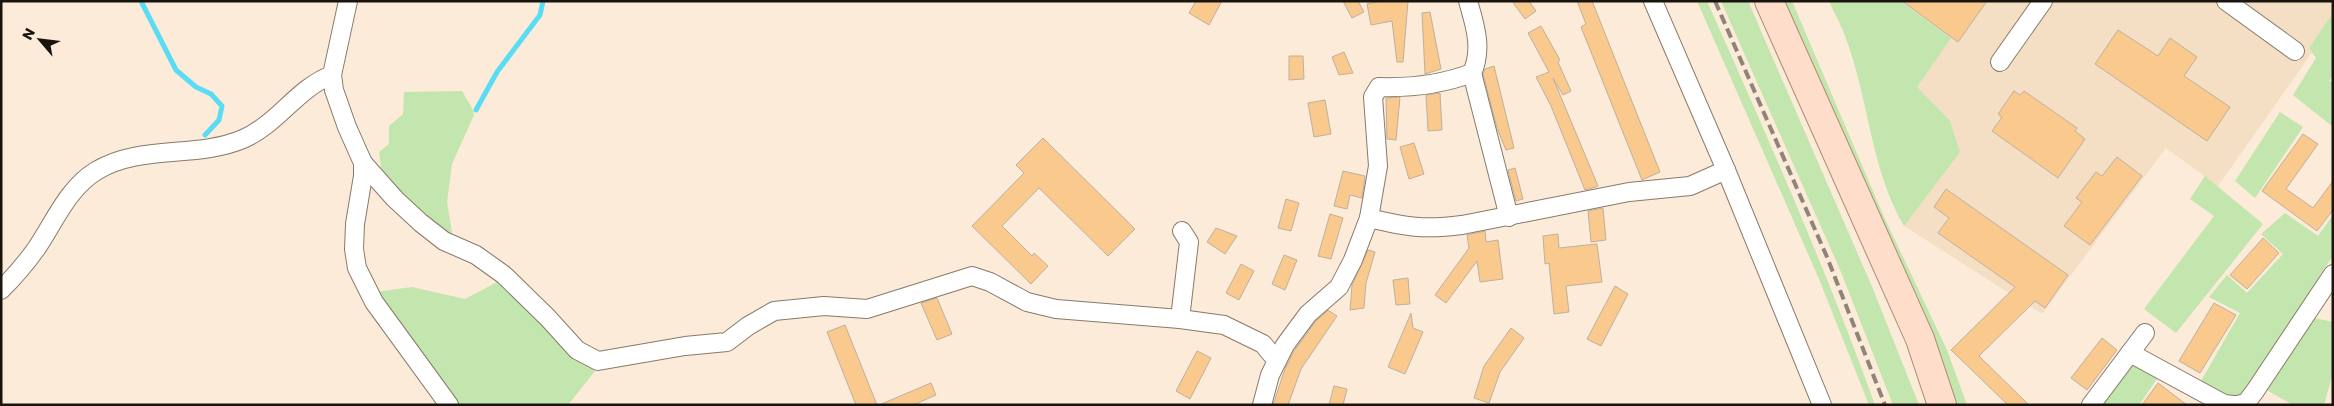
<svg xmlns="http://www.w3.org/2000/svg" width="2334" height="406" font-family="Poppins,sans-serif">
<rect width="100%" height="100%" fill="#fbebd8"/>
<path fill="#f4dfc5" d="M1843 1H2333V23L2218 186 2166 148 2042 314 1904 226Z"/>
<g fill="#c2e6ad">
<path d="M1697 1H1707C1766 134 1826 268 1875 405H1869L1819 279Z"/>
<path d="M1721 1H1748L1873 289 1919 405H1893L1841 272Z"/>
<path d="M1781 1H1792L1884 217 1947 350 1967 405H1957L1940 359Z"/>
<path d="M1829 1H1900L1951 38 1917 87 1950 121 1960 152 1904 226C1870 168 1869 98 1845 36 1841 24 1834 13 1829 1Z"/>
<path d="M2333 13V75L2329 81 2333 83V127L2293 95 2316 58 2309 48Z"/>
<path d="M462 91 472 108 474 115 452 164 447 202 453 239 428 222 372 170 381 166 379 152 389 144V126L403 114 404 92Z"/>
<path d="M2280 112 2303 127 2255 198 2235 181Z"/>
<path d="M2205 176 2263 224 2176 333 2144 309 2214 216 2190 199Z"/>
<path d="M2285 213 2318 236 2333 215V256L2321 273 2303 309 2246 394C2226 405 2217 393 2201 381L2240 313 2209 297 2227 275 2247 293 2283 254 2261 234Z"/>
<path d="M503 279 599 366 568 405H455L376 292 412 287 465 299Z"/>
<path d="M2310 317 2333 322V372L2324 405H2293L2263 388Z"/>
<path d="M2134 360 2159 376 2139 405H2101Z"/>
</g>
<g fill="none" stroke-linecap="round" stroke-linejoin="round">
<g stroke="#5adcf4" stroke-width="5">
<path d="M141 1 176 70 196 87 211 94 222 106 219 120 205 135"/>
<path d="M476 110 497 72 540 15 543 1"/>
</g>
</g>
<g fill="#f9c98d" stroke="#bfb09e">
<path d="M1196 1H1222L1209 25 1189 13Z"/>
<path d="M1343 1H1358L1364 12 1352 18Z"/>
<path d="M1379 1H1408L1403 62H1397L1392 21 1371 25 1367 4Z"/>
<path d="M1512 1H1529L1536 11 1525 19Z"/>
<path d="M1577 1H1592L1660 172 1642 180 1581 27 1586 24Z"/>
<path d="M1902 1H1987L1958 42Z"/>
<path d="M1430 12 1441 69 1425 74 1422 13Z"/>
<path d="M1541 26 1560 60 1558 62 1571 91 1563 95 1553 78 1598 186 1592 188 1585 190 1551 106 1536 77 1549 72 1528 33Z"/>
<path d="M2118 30 2158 56 2170 38 2197 57 2184 76 2230 107 2207 141 2095 64Z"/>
<path d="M1344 52 1353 73 1339 75 1332 57Z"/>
<path d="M1289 56H1303L1304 79 1289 80Z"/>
<path d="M1494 66 1514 148 1506 150 1497 128 1483 74 1485 69Z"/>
<path d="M2014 91 2020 95 2024 91 2077 128 2075 131 2085 139 2058 178 1992 131 2002 117 1998 114Z"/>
<path d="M1440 93 1442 130 1428 131 1426 95Z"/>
<path d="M1400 97 1396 140 1387 139 1386 98Z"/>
<path d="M1325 100 1331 134 1314 137 1308 103Z"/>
<path d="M2303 134 2318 144 2286 189 2313 208 2333 181V210L2317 231 2262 191Z"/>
<path d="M1043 138 1135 229 1108 256 1039 188 1002 226 1032 256 1034 253 1048 266 1031 284 972 226 1024 173 1016 165Z"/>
<path d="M1414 143 1424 174 1409 179 1400 147Z"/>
<path d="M2117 157 2142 176 2090 245 2064 226 2082 202 2076 198 2096 172 2102 176Z"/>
<path d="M1515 168 1523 199 1516 201 1508 170Z"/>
<path d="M1343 171 1365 176 1362 198 1350 195 1347 209 1334 206Z"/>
<path d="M1946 189 2068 275 2045 308 2035 301 1979 356 2029 405H2008L1951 350 2015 287 1938 233 1949 218 1934 207Z"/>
<path d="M1286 199 1299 203 1291 231 1278 228Z"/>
<path d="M1603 208 1606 240 1591 242 1588 211Z"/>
<path d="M1330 214 1343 218 1331 259 1318 256Z"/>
<path d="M1216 228 1237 236 1225 254 1207 242Z"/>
<path d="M1485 231 1486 242 1498 240 1503 279 1480 282 1477 261 1446 303 1435 295 1469 248 1467 235Z"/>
<path d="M1558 234 1559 248 1597 244 1602 282 1566 286 1569 312 1554 314 1549 263 1545 264 1543 236Z"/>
<path d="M2263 238 2279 253 2247 289 2230 275Z"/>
<path d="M1368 250 1375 252 1366 283 1364 308 1350 310 1352 285Z"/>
<path d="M1284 255 1297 260 1285 290 1272 284Z"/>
<path d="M1241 264 1254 271 1239 300 1226 293Z"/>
<path d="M1408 278 1410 304 1396 305 1393 280Z"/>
<path d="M1615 286 1628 294 1601 346 1587 339Z"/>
<path d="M937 298 952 334 937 340 921 303Z"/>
<path d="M2214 303 2236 315 2200 373 2179 361Z"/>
<path d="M1328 310 1337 316 1301 369 1288 405H1273L1285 369 1294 351 1316 321Z"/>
<path d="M1411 313 1413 328 1423 332 1405 374 1388 367Z"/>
<path d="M845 325 877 405H856L827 332Z"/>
<path d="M1511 328 1524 338 1500 372 1489 403 1474 398 1484 366Z"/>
<path d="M2102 338 2117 350 2087 390 2071 378Z"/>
<path d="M1197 351 1211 358 1190 399 1176 391Z"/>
<path d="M931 383 936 395 913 405H879Z"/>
<path d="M2158 383 2187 405H2142Z"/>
<path d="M1334 386 1347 389 1343 405H1329Z"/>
</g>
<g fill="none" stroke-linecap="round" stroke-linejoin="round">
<defs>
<g id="minor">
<path d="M348 1 332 75 334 90 347 127 363 163V176L355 224 354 249 357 268 374 302 449 405"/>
<path d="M1653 1 1726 170 1822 405"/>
<path d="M2226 1 2295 51"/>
<path d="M2000 62 2043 1"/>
<path d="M1472 73 1509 217"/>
<path d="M363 163 395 199 421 223 444 241 476 255 504 275 548 318 577 350 598 361 685 346 727 342 748 326 774 311 824 306 867 309 972 276 990 282 1027 302 1056 309 1180 319 1224 325 1263 344 1277 361"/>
<path d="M1369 218C1406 227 1424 230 1462 225L1629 192 1690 186 1726 170"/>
<path d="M1 290C13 278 26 263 36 249 54 223 67 189 96 171 140 144 196 159 243 139 278 124 297 88 332 75"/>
<path d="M1180 319 1189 242 1182 231"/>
<path d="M2130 353 2224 404 2233 405"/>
<path d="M1262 405 1270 375 1285 345 1308 314 1339 287 1353 260 1369 218 1378 166 1373 97 1379 87C1410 88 1443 84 1472 73 1483 49 1475 25 1468 1"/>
<path d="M2091 405 2145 333"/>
<path d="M2237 405 2246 403 2255 391 2333 274"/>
</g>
<path id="primary" d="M1769 1 1920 339 1942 405"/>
</defs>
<use href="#minor" stroke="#887a69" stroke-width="20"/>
<use href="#primary" stroke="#ae8972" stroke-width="30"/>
<use href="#minor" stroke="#fff" stroke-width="18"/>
<use href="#primary" stroke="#fedecb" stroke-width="28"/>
<path stroke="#8f8477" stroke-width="4" stroke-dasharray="10 5" stroke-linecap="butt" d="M1715 1 1827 257 1885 405"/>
</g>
<rect width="2334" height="406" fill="none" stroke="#19140d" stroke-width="5"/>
<g transform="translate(40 40) rotate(298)" stroke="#fbebd8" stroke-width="4" paint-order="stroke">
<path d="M0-4L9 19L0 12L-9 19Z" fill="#19140d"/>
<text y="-8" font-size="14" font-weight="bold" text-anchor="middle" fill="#19140d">N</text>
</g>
</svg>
